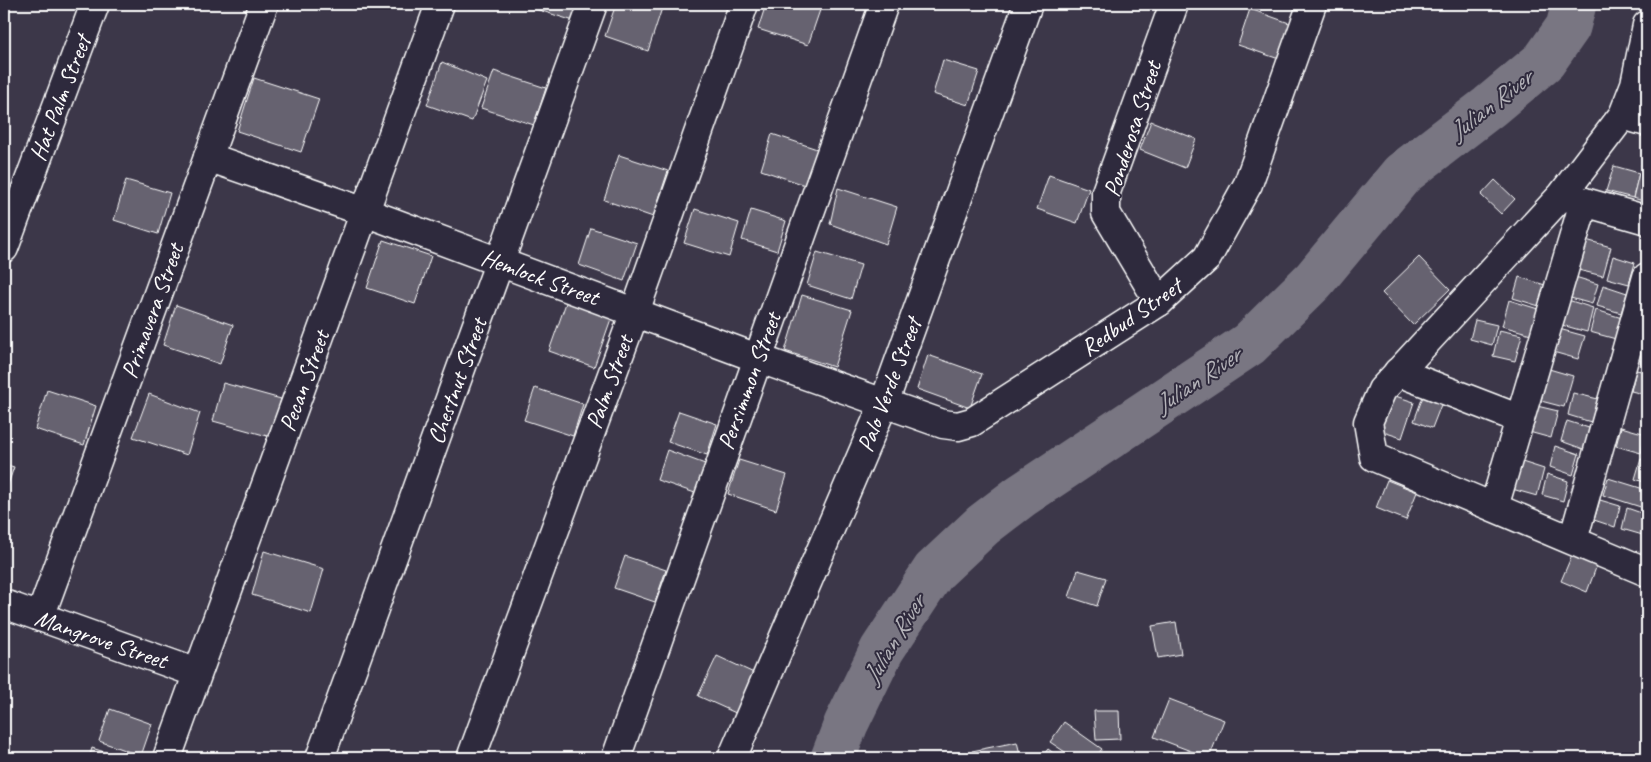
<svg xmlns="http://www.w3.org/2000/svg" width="1651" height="762" font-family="Caveat,sans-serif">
<rect width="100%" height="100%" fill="#3c3749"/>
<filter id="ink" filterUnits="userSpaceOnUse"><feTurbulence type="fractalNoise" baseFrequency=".02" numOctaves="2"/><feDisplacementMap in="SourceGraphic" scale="10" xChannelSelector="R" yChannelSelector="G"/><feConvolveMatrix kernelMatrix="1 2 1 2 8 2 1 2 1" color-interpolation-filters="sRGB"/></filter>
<g filter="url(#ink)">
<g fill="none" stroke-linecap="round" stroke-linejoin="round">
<path stroke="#797682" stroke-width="45" d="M833 758 846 724 882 650 934 571 983 525 1021 496 1249 344 1314 280 1402 174 1489 107 1544 61 1568 27 1574 4"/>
</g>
<g fill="#666270" stroke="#fff">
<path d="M527 4H582L577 22 526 6Z"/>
<path d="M616 4H649L662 8 648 51 605 36Z"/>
<path d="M766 4H800L820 10 808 45 758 29Z"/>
<path d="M1250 9 1292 24 1279 59 1238 45Z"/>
<path d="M943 60 979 71 968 105 933 94Z"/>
<path d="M442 62 487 81 472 121 427 105Z"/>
<path d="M494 71 546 88 534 125 481 108Z"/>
<path d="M254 78 319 99 301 152 237 131Z"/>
<path d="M1151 121 1196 139 1185 168 1140 150Z"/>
<path d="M772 134 817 149 805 185 761 170Z"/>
<path d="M1646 148 1647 149V168L1641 166Z"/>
<path d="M619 155 668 171 653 217 604 200Z"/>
<path d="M1614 166 1639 173 1633 198 1606 191Z"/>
<path d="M1639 173 1647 175V202L1633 198Z"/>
<path d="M1049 175 1089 189 1077 223 1037 209Z"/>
<path d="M126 180 170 193 158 234 114 220Z"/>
<path d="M1495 180 1515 199 1501 214 1481 195Z"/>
<path d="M838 188 897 207 886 244 830 224Z"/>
<path d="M695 209 739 223 729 257 684 243Z"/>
<path d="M751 210 786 221 777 251 742 240Z"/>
<path d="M591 228 637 243 624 281 579 265Z"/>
<path d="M383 240 431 256 415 304 367 288Z"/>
<path d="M1586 240 1611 247 1603 276 1578 270Z"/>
<path d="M817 252 861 265 851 299 807 285Z"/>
<path d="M1613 256 1635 263 1629 284 1607 278Z"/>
<path d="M1419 257 1450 289 1413 325 1382 293Z"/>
<path d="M1572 276 1598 284 1592 304 1567 297Z"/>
<path d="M1519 277 1545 285 1539 306 1513 298Z"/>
<path d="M1603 285 1627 293 1621 313 1597 306Z"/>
<path d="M802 295 852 310 834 367 785 351Z"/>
<path d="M567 300 612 316 594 367 549 351Z"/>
<path d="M1509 300 1538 309 1531 334 1502 326Z"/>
<path d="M1568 300 1593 308 1587 332 1562 325Z"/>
<path d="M176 305 233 325 220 364 163 345Z"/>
<path d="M1596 310 1622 318 1616 339 1590 332Z"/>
<path d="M1475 320 1497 325 1492 345 1470 339Z"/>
<path d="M1559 329 1585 336 1578 359 1553 352Z"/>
<path d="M1499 330 1522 335 1515 361 1493 356Z"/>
<path d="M1646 342 1647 343V365L1640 363Z"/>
<path d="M928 355 982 374 970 408 917 389Z"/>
<path d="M1549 369 1573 376 1564 407 1541 401Z"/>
<path d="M1636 370 1647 372V395L1631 391Z"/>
<path d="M223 383 281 399 271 437 213 421Z"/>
<path d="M535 388 583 404 573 436 524 420Z"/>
<path d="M47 390 96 406 84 445 35 429Z"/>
<path d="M1425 391 1444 397 1432 428 1414 421Z"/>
<path d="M1573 393 1598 399 1591 422 1568 415Z"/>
<path d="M149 394 200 413 187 455 133 437Z"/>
<path d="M1389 394 1414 402 1402 438 1377 430Z"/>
<path d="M1537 406 1558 411 1551 438 1529 432Z"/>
<path d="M679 411 717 424 707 455 668 442Z"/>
<path d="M1567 421 1592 429 1586 450 1561 441Z"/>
<path d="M1621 427 1646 434 1641 453 1616 446Z"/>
<path d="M1555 446 1579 454 1573 475 1550 467Z"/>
<path d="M667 450 705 464 695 493 657 480Z"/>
<path d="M1641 459 1647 460V483L1635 479Z"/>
<path d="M739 460 787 475 776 510 728 494Z"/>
<path d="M1519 461 1544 469 1537 496 1512 489Z"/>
<path d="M4 464 14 467 4 496Z"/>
<path d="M1547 474 1568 481 1563 501 1542 495Z"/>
<path d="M1608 478 1647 490V509L1603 495Z"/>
<path d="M1387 480 1417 492 1406 520 1376 508Z"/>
<path d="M1600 500 1620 506 1615 527 1594 520Z"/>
<path d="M1627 508 1647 515 1646 536 1622 529Z"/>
<path d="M264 551 324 569 311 613 252 595Z"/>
<path d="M1572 555 1597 565 1587 592 1561 581Z"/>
<path d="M625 556 666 570 655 602 614 588Z"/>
<path d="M1078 570 1106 578 1097 606 1069 597Z"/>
<path d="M1176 622 1181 654 1158 658 1152 626Z"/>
<path d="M717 656 756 674 738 714 698 696Z"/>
<path d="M1169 699 1224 720 1209 758 1154 737Z"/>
<path d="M110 709 152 724 141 756 99 741Z"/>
<path d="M1094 711H1119L1120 739 1096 740Z"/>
<path d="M1064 722 1102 749 1095 758H1074L1050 742Z"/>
<path d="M1017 742 1021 758H973L972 751Z"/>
<path d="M92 748 123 758H89Z"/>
<path d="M1048 749 1060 758H1041Z"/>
</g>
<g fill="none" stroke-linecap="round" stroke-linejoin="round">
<defs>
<g id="minor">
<path d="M1647 25 1635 84 1623 115 1562 195 1382 390 1368 422 1374 457 1647 572"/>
<path d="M1623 115 1647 122"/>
<path d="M208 157 365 212 757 358 943 424 958 426 972 422 1159 302 1207 258 1248 184 1312 4"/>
<path d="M1567 197 1647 220"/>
<path d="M4 248 95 4"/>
<path d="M1159 302 1106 213V192L1174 4"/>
<path d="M1398 372 1520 419"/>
<path d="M1494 507 1584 202"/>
<path d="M1573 540 1647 277"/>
<path d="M4 604 197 673"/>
<path d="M40 617 264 4"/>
<path d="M167 758 440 4"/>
<path d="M320 758 593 4"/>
<path d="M471 758 635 312 744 4"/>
<path d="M616 758 884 4"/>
<path d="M732 758 884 403 1028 4"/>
</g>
</defs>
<use href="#minor" stroke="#fff" stroke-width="31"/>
<use href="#minor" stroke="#2f2a3d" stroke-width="28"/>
</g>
</g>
<g text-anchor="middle" stroke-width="4" stroke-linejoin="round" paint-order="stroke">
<g font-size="24" fill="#fff" stroke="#2f2a3d">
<text transform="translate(60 98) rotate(-69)" y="8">Hat Palm Street</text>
<text transform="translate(1132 129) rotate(-72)" y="8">Ponderosa Street</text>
<text transform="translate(540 277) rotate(20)" y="8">Hemlock Street</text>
<text transform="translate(152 311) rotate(-70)" y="8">Primavera Street</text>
<text transform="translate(1131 317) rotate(-35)" y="8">Redbud Street</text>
<text transform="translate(304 381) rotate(-70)" y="8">Pecan Street</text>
<text transform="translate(457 381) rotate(-70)" y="8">Chestnut Street</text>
<text transform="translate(749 381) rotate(-70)" y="8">Persimmon Street</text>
<text transform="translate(609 382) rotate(-70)" y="8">Palm Street</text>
<text transform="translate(889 385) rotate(-69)" y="8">Palo Verde Street</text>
<text transform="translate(101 639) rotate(19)" y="8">Mangrove Street</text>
</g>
<g font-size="25" font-style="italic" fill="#b5b4ba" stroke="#2f2a3d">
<text transform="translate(1490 104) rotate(-38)" y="9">Julian River</text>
<text transform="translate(1197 379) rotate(-34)" y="9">Julian River</text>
<text transform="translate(893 639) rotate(-59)" y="9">Julian River</text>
</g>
</g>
<rect width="1651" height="762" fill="none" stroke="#2f2a3d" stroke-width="20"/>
<rect x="10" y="10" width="1631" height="742" fill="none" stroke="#fff" stroke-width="2" filter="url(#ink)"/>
</svg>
